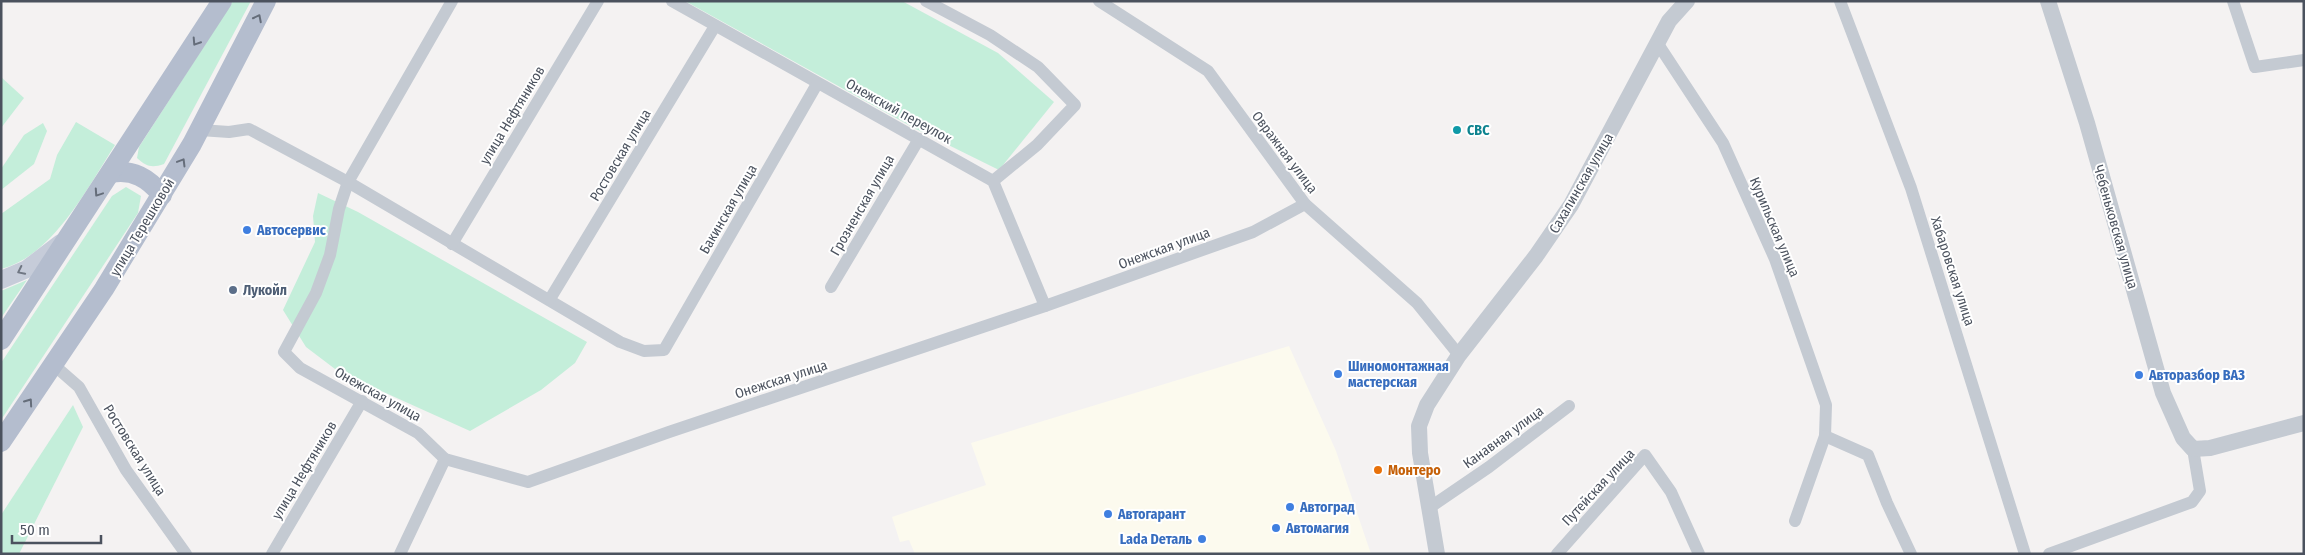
<svg xmlns="http://www.w3.org/2000/svg" width="2305" height="555" font-family="'Fira Sans Condensed',sans-serif">
<rect width="100%" height="100%" fill="#f4f2f2"/>
<path fill="#fcfaee" d="M1289 346 1336 451 1371 554H915L909 540 900 542 892 517 986 485 971 443Z"/>
<g fill="#c4eeda">
<path d="M233 1H251L164 164C152 168 147 167 137 158L139 147Z"/>
<path d="M685 1H902L998 53 1054 102 999 170 914 128Z"/>
<path d="M1 77 24 98 1 128Z"/>
<path d="M76 122 115 145C88 187 53 256 1 269V214L50 179 57 155Z"/>
<path d="M43 123 47 131 34 164 1 190V169L24 135Z"/>
<path d="M126 187 141 196 138 213 1 420V363L112 196Z"/>
<path d="M318 193 358 212 587 342 575 363 541 390 470 431 339 372 306 347 283 310 315 242 313 216Z"/>
<path d="M27 280 1 318V291Z"/>
<path d="M73 405 83 427 19 554H1V515Z"/>
</g>
<g fill="none" stroke-linecap="round" stroke-linejoin="round">
<g stroke="#c4cad2" stroke-width="12">
<path d="M452 1 348 182 339 209 330 255 316 293 284 352 300 368 418 433 445 459 528 482 669 432 1045 306 1253 232 1305 204"/>
<path d="M672 1 993 181 1045 306"/>
<path d="M926 1 990 35 1038 67 1075 105 1037 145 993 181"/>
<path d="M1099 1 1208 71 1305 204 1417 303 1459 355"/>
<path d="M1840 1 1911 188 2025 554"/>
<path d="M2233 1 2255 67 2304 60"/>
<path d="M1658 44 1723 143 1775 259 1826 405 1825 436 1795 521"/>
<path d="M200 130 229 132 249 129 348 182 620 342 644 351 664 350 817 84"/>
<path d="M452 244 598 1"/>
<path d="M831 287 919 139"/>
<path d="M550 299 715 26"/>
<path d="M55 366 79 387 126 470 186 554"/>
<path d="M1825 436 1868 455 1887 503 1911 554"/>
<path d="M1429 508 1489 467 1569 406"/>
<path d="M272 554 362 401"/>
<path d="M400 554 445 459"/>
<path d="M1557 554 1645 455 1671 492 1699 554"/>
<path d="M2049 554 2192 502 2200 491 2193 449"/>
</g>
<g stroke="#c4cad2" stroke-width="16">
<path d="M2048 1 2087 123 2163 393 2183 438 2193 449 2210 448 2304 423"/>
<path d="M1437 554 1420 453 1419 426 1427 405 1459 355 1536 256 1571 205 1669 21 1687 1"/>
</g>
<path stroke="#c6ccd9" stroke-width="18" d="M1 280 27 269 61 243"/>
<g stroke="#b4bdce" stroke-width="20">
<path d="M111 173C133 169 148 178 162 195"/>
<path d="M1 340 222 1"/>
<path d="M1 442 104 289 192 144 266 1"/>
</g>
</g>
<defs><path id="oneway-chevron" d="M-2-3.5L2.5 0L-2 3.5" fill="none" stroke-width="1.6" stroke-linecap="round" stroke-linejoin="round" transform="scale(1.25)"/></defs>
<g stroke="#656d7a">
<use href="#oneway-chevron" transform="translate(258 18) rotate(-63)"/>
<use href="#oneway-chevron" transform="translate(196 42) rotate(123)"/>
<use href="#oneway-chevron" transform="translate(182 162) rotate(-59)"/>
<use href="#oneway-chevron" transform="translate(98 193) rotate(124)"/>
<use href="#oneway-chevron" transform="translate(29 402) rotate(-55)"/>
</g>
<use stroke="#707783" href="#oneway-chevron" transform="translate(21 271) rotate(154)"/>
<circle fill="#0f9aa8" stroke="#fff" stroke-width="2" cx="1457" cy="130" r="5"/>
<g fill="#3f7fe0" stroke="#fff" stroke-width="2">
<circle cx="247" cy="230" r="5"/>
<circle cx="1338" cy="374" r="5"/>
<circle cx="2139" cy="375" r="5"/>
<circle cx="1290" cy="507" r="5"/>
<circle cx="1108" cy="514" r="5"/>
<circle cx="1276" cy="528" r="5"/>
<circle cx="1202" cy="539" r="5"/>
</g>
<circle fill="#5c6f8a" stroke="#fff" stroke-width="2" cx="233" cy="290" r="5"/>
<circle fill="#e8710a" stroke="#fff" stroke-width="2" cx="1378" cy="470" r="5"/>
<g text-anchor="middle" stroke-width="4" stroke-linejoin="round" paint-order="stroke">
<g font-size="14" fill="#4b525e" stroke="#fff">
<text transform="translate(899 111) rotate(29)" y="5">Онежский переулок</text>
<text transform="translate(512 115) rotate(-59)" y="5">улица Нефтяников</text>
<text transform="translate(1285 152) rotate(53)" y="5">Овражная улица</text>
<text transform="translate(620 155) rotate(-59)" y="5">Ростовская улица</text>
<text transform="translate(1581 183) rotate(-60)" y="5">Сахалинская улица</text>
<text transform="translate(862 205) rotate(-60)" y="5">Грозненская улица</text>
<text transform="translate(728 209) rotate(-60)" y="5">Бакинская улица</text>
<text transform="translate(142 227) rotate(-59)" y="5">улица Терешковой</text>
<text transform="translate(1775 227) rotate(67)" y="5">Курильская улица</text>
<text transform="translate(2116 227) rotate(74)" y="5">Чебеньковская улица</text>
<text transform="translate(1164 248) rotate(-20)" y="5">Онежская улица</text>
<text transform="translate(1953 271) rotate(72)" y="5">Хабаровская улица</text>
<text transform="translate(781 379) rotate(-18)" y="5">Онежская улица</text>
<text transform="translate(378 394) rotate(29)" y="5">Онежская улица</text>
<text transform="translate(1503 437) rotate(-36)" y="5">Канавная улица</text>
<text transform="translate(135 450) rotate(58)" y="5">Ростовская улица</text>
<text transform="translate(304 470) rotate(-59)" y="5">улица Нефтяников</text>
<text transform="translate(1598 487) rotate(-47)" y="5">Путейская улица</text>
</g>
<g font-size="14" font-weight="bold" fill="#0d838f" stroke="#fff" text-anchor="start">
<text x="1467" y="135">СВС</text>
</g>
<g font-size="14" font-weight="bold" fill="#366cbe" stroke="#fff" text-anchor="start">
<text x="257" y="235">Автосервис</text>
<text x="1348" y="371">Шиномонтажная<tspan x="1348" dy="16">мастерская</tspan></text>
<text x="2149" y="380">Авторазбор ВАЗ</text>
<text x="1300" y="512">Автоград</text>
<text x="1118" y="519">Автогарант</text>
<text x="1286" y="533">Автомагия</text>
<text x="1192" y="544" text-anchor="end">Lada Dеталь</text>
</g>
<g font-size="14" font-weight="bold" fill="#4e5e75" stroke="#fff" text-anchor="start">
<text x="243" y="295">Лукойл</text>
</g>
<g font-size="14" font-weight="bold" fill="#c56008" stroke="#fff" text-anchor="start">
<text x="1388" y="475">Монтеро</text>
</g>
</g>
<rect width="2305" height="555" fill="none" stroke="#4b525e" stroke-width="5"/>
<path d="M12 535v8h89v-8" fill="none" stroke="#4b525e" stroke-width="2.5"/>
<text x="20" y="535" font-size="15" fill="#4b525e" stroke="#ffffff" stroke-width="4" paint-order="stroke">50 m</text>
</svg>
